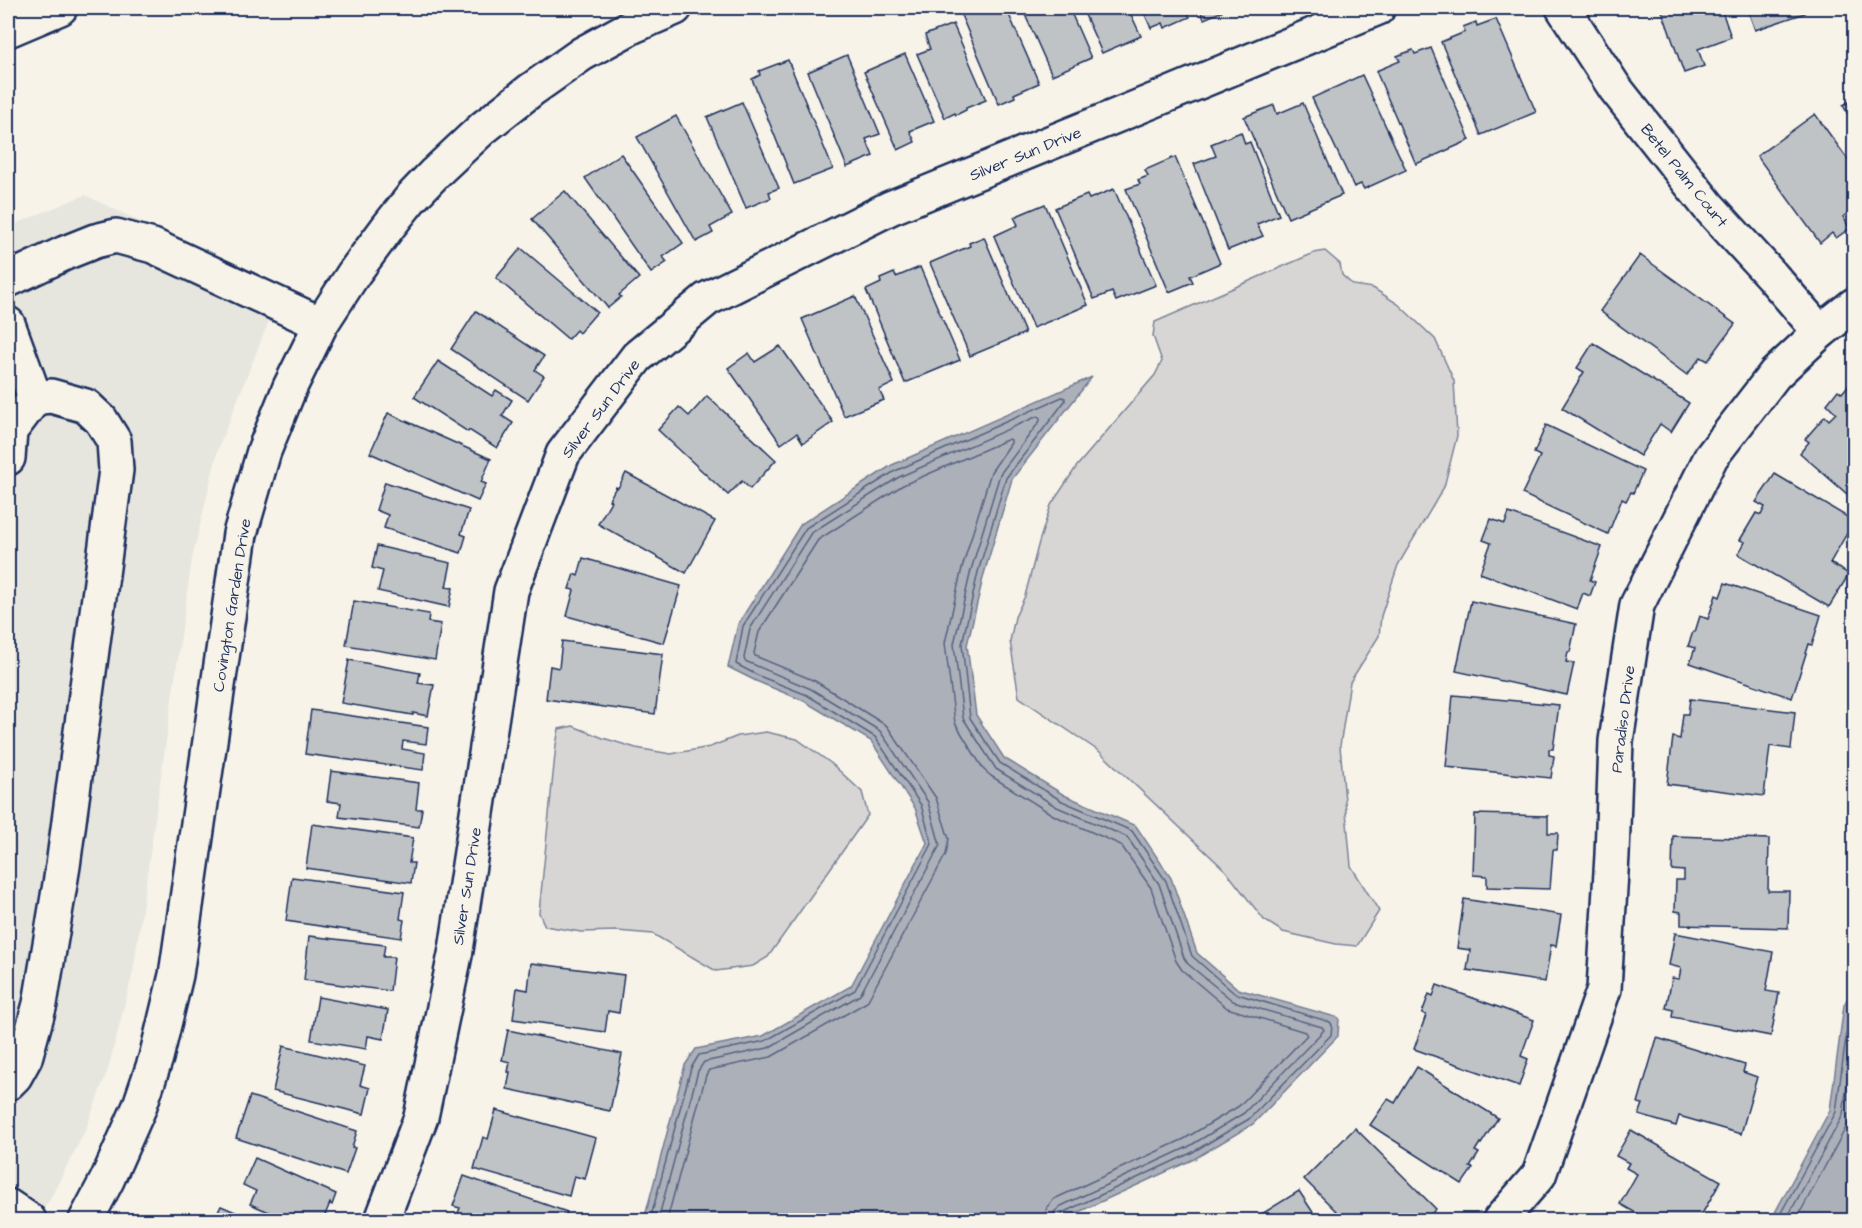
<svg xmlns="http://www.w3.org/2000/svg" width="1862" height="1228" font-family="'Architects Daughter',sans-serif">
<rect width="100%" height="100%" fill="#f7f3e8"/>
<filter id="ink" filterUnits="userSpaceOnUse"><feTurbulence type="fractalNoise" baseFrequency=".0167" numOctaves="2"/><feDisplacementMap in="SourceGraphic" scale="12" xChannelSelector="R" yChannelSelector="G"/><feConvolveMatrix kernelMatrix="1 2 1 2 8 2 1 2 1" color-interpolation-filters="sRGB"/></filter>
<g filter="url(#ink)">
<path fill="#e6e5de" d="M85 195 281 290 218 449 192 559 133 972 108 1069 85 1131 49 1201 35 1220H8V227Z"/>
<g fill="#d7d6d4" stroke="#798299" stroke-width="1.5">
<path d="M1325 251 1340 264 1342 275 1353 285 1373 288 1398 304 1435 339 1454 381 1457 436 1444 487 1398 565 1381 616 1379 636 1350 682 1340 746 1351 866 1379 911 1357 946 1336 944 1283 932 1264 920 1226 871 1100 752 1019 697 1010 641 1015 617 1025 596 1039 542 1051 505 1077 466 1155 375 1162 361 1153 336 1155 322 1314 253Z"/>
<path d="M573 726 603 738 636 748 671 754 710 747 738 736 766 732 797 739 832 764 862 792 868 815 768 957 753 966 716 971 653 934 617 931 581 932 545 926 539 913 556 745 559 729Z"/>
</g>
<g fill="#acb0b9" stroke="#727c95" stroke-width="1.5">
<path d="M1092 377 1012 479 984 574 967 645 976 715 1004 758 1064 795 1136 826 1171 878 1197 953 1238 989 1339 1018 1338 1036 1253 1124 1194 1159 1061 1220H644L685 1065 696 1049 763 1036 851 986 927 843 915 808 871 741 804 701 756 681 728 667 738 624 801 524 892 465Z"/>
<path d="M1854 986V1220H1771L1830 1110 1844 1005Z"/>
</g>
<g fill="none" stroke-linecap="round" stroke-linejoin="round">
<g stroke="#556382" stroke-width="1.5">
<path d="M650 1220 691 1068 699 1055 765 1041 855 990 932 844 921 805 875 737 807 695 759 676 736 664 743 626 806 528 895 471 1062 397 1065 398V401L1006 478 978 572 962 644 970 718 1000 763 1062 801 1132 831 1166 881 1192 956 1234 993 1330 1022 1332 1025 1331 1035 1249 1119 1191 1153 1064 1212 1061 1216 1060 1220"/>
<path d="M658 1220 698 1071 704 1062 768 1048 860 995 940 845 928 802 880 731 811 689 745 661 744 658 750 629 811 533 899 477 1038 416 1040 418V421L1000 474 971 570 954 644 963 718 996 769 1057 807 1127 837 1159 884 1184 958 1188 964 1233 1001 1322 1027 1324 1030 1244 1113 1188 1147 1061 1206 1054 1212 1053 1220"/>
<path d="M667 1220 706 1075 709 1070 771 1057 867 1002 946 854 949 839 936 798 887 726 815 681 755 656 754 653 759 632 818 540 903 485 1009 439 1011 440V443L991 472 962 568 945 643 955 723 984 770 991 776 1053 815 1121 845 1151 888 1176 961 1182 970 1227 1008 1305 1032 1307 1035 1239 1106 1184 1139 1054 1199 1047 1207 1044 1220"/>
<path d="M1777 1220 1836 1112 1850 1007 1854 998"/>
<path d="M1786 1220 1843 1115 1854 1027"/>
<path d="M1796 1220 1850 1120 1854 1096"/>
</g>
</g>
<g fill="#c0c3c5" stroke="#1b2f5e" stroke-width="1.5">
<path d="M958 8H1006L1039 83 1014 94 1015 97 999 104Z"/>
<path d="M1022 8H1069L1091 58 1052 75Z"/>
<path d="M1082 8H1128L1141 36 1102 53Z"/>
<path d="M1142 8H1185L1190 17 1165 28 1163 23 1151 28Z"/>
<path d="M1199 8H1221L1223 11 1204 19Z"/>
<path d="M1661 8H1721L1731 37 1698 49 1704 66 1684 73Z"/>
<path d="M1747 8H1803L1805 13 1755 30Z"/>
<path d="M1496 19 1536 112 1481 135 1441 42 1465 32 1463 27 1476 22 1477 26Z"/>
<path d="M953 24 986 100 966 108V110L956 115 955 113 945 118 917 54 930 49 925 35Z"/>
<path d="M1431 48 1470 140 1416 164 1376 71 1400 61 1397 56 1413 50 1415 54Z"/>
<path d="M905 54 934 121 910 131 915 142 898 150 864 72Z"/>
<path d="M847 55 880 134 866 139 873 156 847 167 808 72Z"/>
<path d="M788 60 833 169 794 184 752 79 760 75 759 71Z"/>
<path d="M1362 75 1406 170 1364 189 1361 184 1354 187 1312 98Z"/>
<path d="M1854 99V126L1843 105Z"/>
<path d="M742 102 779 188 769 192 771 198 746 208 707 117Z"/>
<path d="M1303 103 1342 195 1288 218 1244 117 1274 105 1277 114Z"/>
<path d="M1815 114 1854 168V220L1849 212 1843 217 1850 228 1836 238 1832 233 1820 243 1757 156Z"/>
<path d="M676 116 732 215 710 227 713 233 696 242 637 137Z"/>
<path d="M1241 132 1245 144 1250 142 1279 215 1257 224 1263 236 1228 250 1194 164 1216 156 1211 144Z"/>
<path d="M621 154 683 243 663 257 667 262 651 273 585 178Z"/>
<path d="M1175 157 1220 263 1190 276 1193 282 1169 292 1126 189 1140 184 1138 180 1148 176 1145 170Z"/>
<path d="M1114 189 1156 285 1116 301 1112 292 1094 299 1055 208 1087 195 1089 199Z"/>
<path d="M565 191 639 278 619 295 621 297 608 308 532 219Z"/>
<path d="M1045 204 1088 305 1033 328 994 236 1018 225 1014 217Z"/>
<path d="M984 237 1025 333 970 356 930 263 970 246 969 243Z"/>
<path d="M521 248 597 312 579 333 576 330 568 339 496 278Z"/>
<path d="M1640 255 1735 324 1708 361 1701 357 1687 375 1600 311Z"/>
<path d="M920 267 960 360 905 383 866 290 881 283 880 279 894 273 896 277Z"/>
<path d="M855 296 894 383 879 390 884 400 844 416 802 319Z"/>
<path d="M476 311 544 356 535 370 544 376 528 400 451 349Z"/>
<path d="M1593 343 1689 403 1671 432 1660 424 1640 456 1562 408 1584 372 1577 368Z"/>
<path d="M780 346 833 422 803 443 797 433 781 444 728 368 749 353 755 362Z"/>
<path d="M438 361 492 396 496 390 512 400 502 416 513 423 497 448 469 430 468 432 414 397Z"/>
<path d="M1851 382 1854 386V500L1800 453 1809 442 1805 439 1825 416 1829 420 1836 413 1827 404 1838 390 1842 393Z"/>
<path d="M707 396 776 460 750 489 742 481 728 495 658 430 679 407 689 416Z"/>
<path d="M388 413 491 459 481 482 486 484 478 501 370 453Z"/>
<path d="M1546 425 1643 471 1633 493 1631 492 1626 501 1622 499 1608 534 1522 494 1540 456 1534 453Z"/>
<path d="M626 473 715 521 686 573 598 524 611 501 609 500 616 487 618 488Z"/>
<path d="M1775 474 1854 521 1830 563 1849 574 1829 607 1738 554 1745 542 1740 540 1756 513 1761 515 1765 507 1756 502Z"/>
<path d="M385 482 469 510 461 534 466 536 461 553 384 528 388 515 376 510Z"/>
<path d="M1509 513 1602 547 1590 580 1595 582 1590 596 1583 593 1577 609 1480 573 1491 543 1483 540 1491 519 1505 524Z"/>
<path d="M377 546 451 563 446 587 453 588 449 607 378 591 383 571 372 568Z"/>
<path d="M583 558 681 586 664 643 567 616 574 590 569 589 574 574 578 576Z"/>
<path d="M1725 583 1821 615 1812 645 1809 644 1792 698 1690 663 1695 648 1688 646 1693 632H1695L1700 616 1708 619 1716 595 1720 597Z"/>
<path d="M354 601 429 614 428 622 441 624 435 660 346 645Z"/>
<path d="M1471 601 1576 624 1570 652H1568L1566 662 1574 663 1567 695 1456 671Z"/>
<path d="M562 641 663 654 655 714 546 699 550 666 559 668Z"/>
<path d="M349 660 420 673 418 683 434 685 428 716 413 713V715L341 703Z"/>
<path d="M1453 695 1559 705 1553 749H1549V755L1554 756 1551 778 1446 767Z"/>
<path d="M1690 699 1795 712 1791 749 1770 746 1764 796 1667 784 1673 737 1680 739 1683 714H1688Z"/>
<path d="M311 710 428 727 426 744 403 741 402 749 425 753 423 770 305 754Z"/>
<path d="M331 771 419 783 416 809H422L419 827 339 817 341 803 327 801Z"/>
<path d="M1475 814 1548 816V833H1558L1557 850H1553L1550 889 1487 887V876L1473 875Z"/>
<path d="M312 824 413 838 409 863H414L411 883 306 868Z"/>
<path d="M1673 836 1769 839 1768 891H1789L1788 928 1681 925V912L1675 911 1676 880H1684V871L1672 870Z"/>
<path d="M292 877 404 892 400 919 404 920 401 938 286 921Z"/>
<path d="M1464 899 1561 915 1556 946 1551 945 1545 982 1467 970 1470 950 1457 948Z"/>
<path d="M1675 933 1773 952 1766 991 1779 993 1771 1036 1672 1017 1673 1010 1666 1008 1672 978 1679 979 1681 968 1669 965Z"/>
<path d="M309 936 385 945 383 957H394L390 991 304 980Z"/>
<path d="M531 963 624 975 619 1013 608 1011 605 1032 513 1019 517 988 528 990Z"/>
<path d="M1437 985 1534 1020 1521 1056 1528 1059 1519 1086 1414 1049 1426 1015 1422 1013 1429 994 1433 996Z"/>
<path d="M318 997 388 1010 383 1039 368 1036 366 1049 311 1040Z"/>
<path d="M508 1030 622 1054 610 1111 507 1089 510 1072H508L510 1062 502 1060Z"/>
<path d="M1657 1038 1745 1065 1743 1072 1757 1077 1741 1134 1679 1116 1676 1126 1639 1115 1643 1104 1638 1103Z"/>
<path d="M283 1046 365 1066 360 1085 370 1088 364 1114 273 1091Z"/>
<path d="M1417 1067 1498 1118 1481 1144 1480 1143 1475 1151 1479 1153 1470 1167 1473 1168 1462 1184 1370 1125 1388 1099 1395 1103Z"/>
<path d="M250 1096 357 1131 352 1147 355 1148 346 1174 236 1138Z"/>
<path d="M496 1110 596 1138 585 1179 574 1176 569 1196 474 1169 483 1137 488 1139Z"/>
<path d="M1355 1128 1436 1209 1425 1220H1345L1304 1179Z"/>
<path d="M1631 1130 1721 1181 1699 1219 1701 1220H1648L1620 1204 1637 1174 1626 1168 1629 1163 1616 1156Z"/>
<path d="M255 1158 336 1194 332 1205 330 1203 325 1215 332 1218 331 1220H288L250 1204 256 1191 243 1185Z"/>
<path d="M464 1176 567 1212 563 1220H455L460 1208 453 1206Z"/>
<path d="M1299 1191 1318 1220H1252Z"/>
<path d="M221 1206 254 1220H214Z"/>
<path d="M1590 1214 1600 1220H1585Z"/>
</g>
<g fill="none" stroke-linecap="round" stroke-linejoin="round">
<defs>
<g id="minor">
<path d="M1563 8 1615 88 1708 206 1771 275 1820 332"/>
<path d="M8 280 65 253 95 241 116 236 153 246 321 324"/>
<path d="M8 324 35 398"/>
<path d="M8 458 10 431 35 398 51 396 86 406 101 420 114 441 116 470 63 866 40 1004 25 1058 15 1076 8 1083"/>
<path d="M8 1206 29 1220"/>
<path d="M86 1220 107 1180 139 1108 156 1058 176 975 240 534 264 451 290 387 321 324 354 273 388 227 412 197 435 173 483 128 531 90 582 54 633 26 675 8"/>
<path d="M382 1220 421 1117 456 950 511 591 563 454 637 357 707 299 890 208 1165 96 1378 8"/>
<path d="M1500 1220 1539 1175 1604 989 1612 855 1616 741 1637 605 1711 457 1775 374 1820 332 1854 305"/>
</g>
<path id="highway" d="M8 30 60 8"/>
</defs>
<use href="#minor" stroke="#1b2f5e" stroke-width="38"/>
<use href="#highway" stroke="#1b2f5e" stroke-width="38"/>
<use href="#minor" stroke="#f7f3e8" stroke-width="33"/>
<use href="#highway" stroke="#f7f3e8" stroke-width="33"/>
</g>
</g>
<g text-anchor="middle" stroke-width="5" stroke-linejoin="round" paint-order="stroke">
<g font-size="16" fill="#1b2f5e" stroke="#f7f3e8">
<text transform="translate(1025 153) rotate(-22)" y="6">Silver Sun Drive</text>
<text transform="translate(1685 175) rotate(51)" y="6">Betel Palm Court</text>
<text transform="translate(600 408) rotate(-53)" y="6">Silver Sun Drive</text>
<text transform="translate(231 605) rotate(-81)" y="6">Covington Garden Drive</text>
<text transform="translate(1622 719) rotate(-83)" y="6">Paradiso Drive</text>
<text transform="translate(466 886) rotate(-81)" y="6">Silver Sun Drive</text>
</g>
</g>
<rect width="1862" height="1228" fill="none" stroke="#f7f3e8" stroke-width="30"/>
<rect x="15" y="15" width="1832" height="1198" fill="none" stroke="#1b2f5e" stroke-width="2" filter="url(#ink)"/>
</svg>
